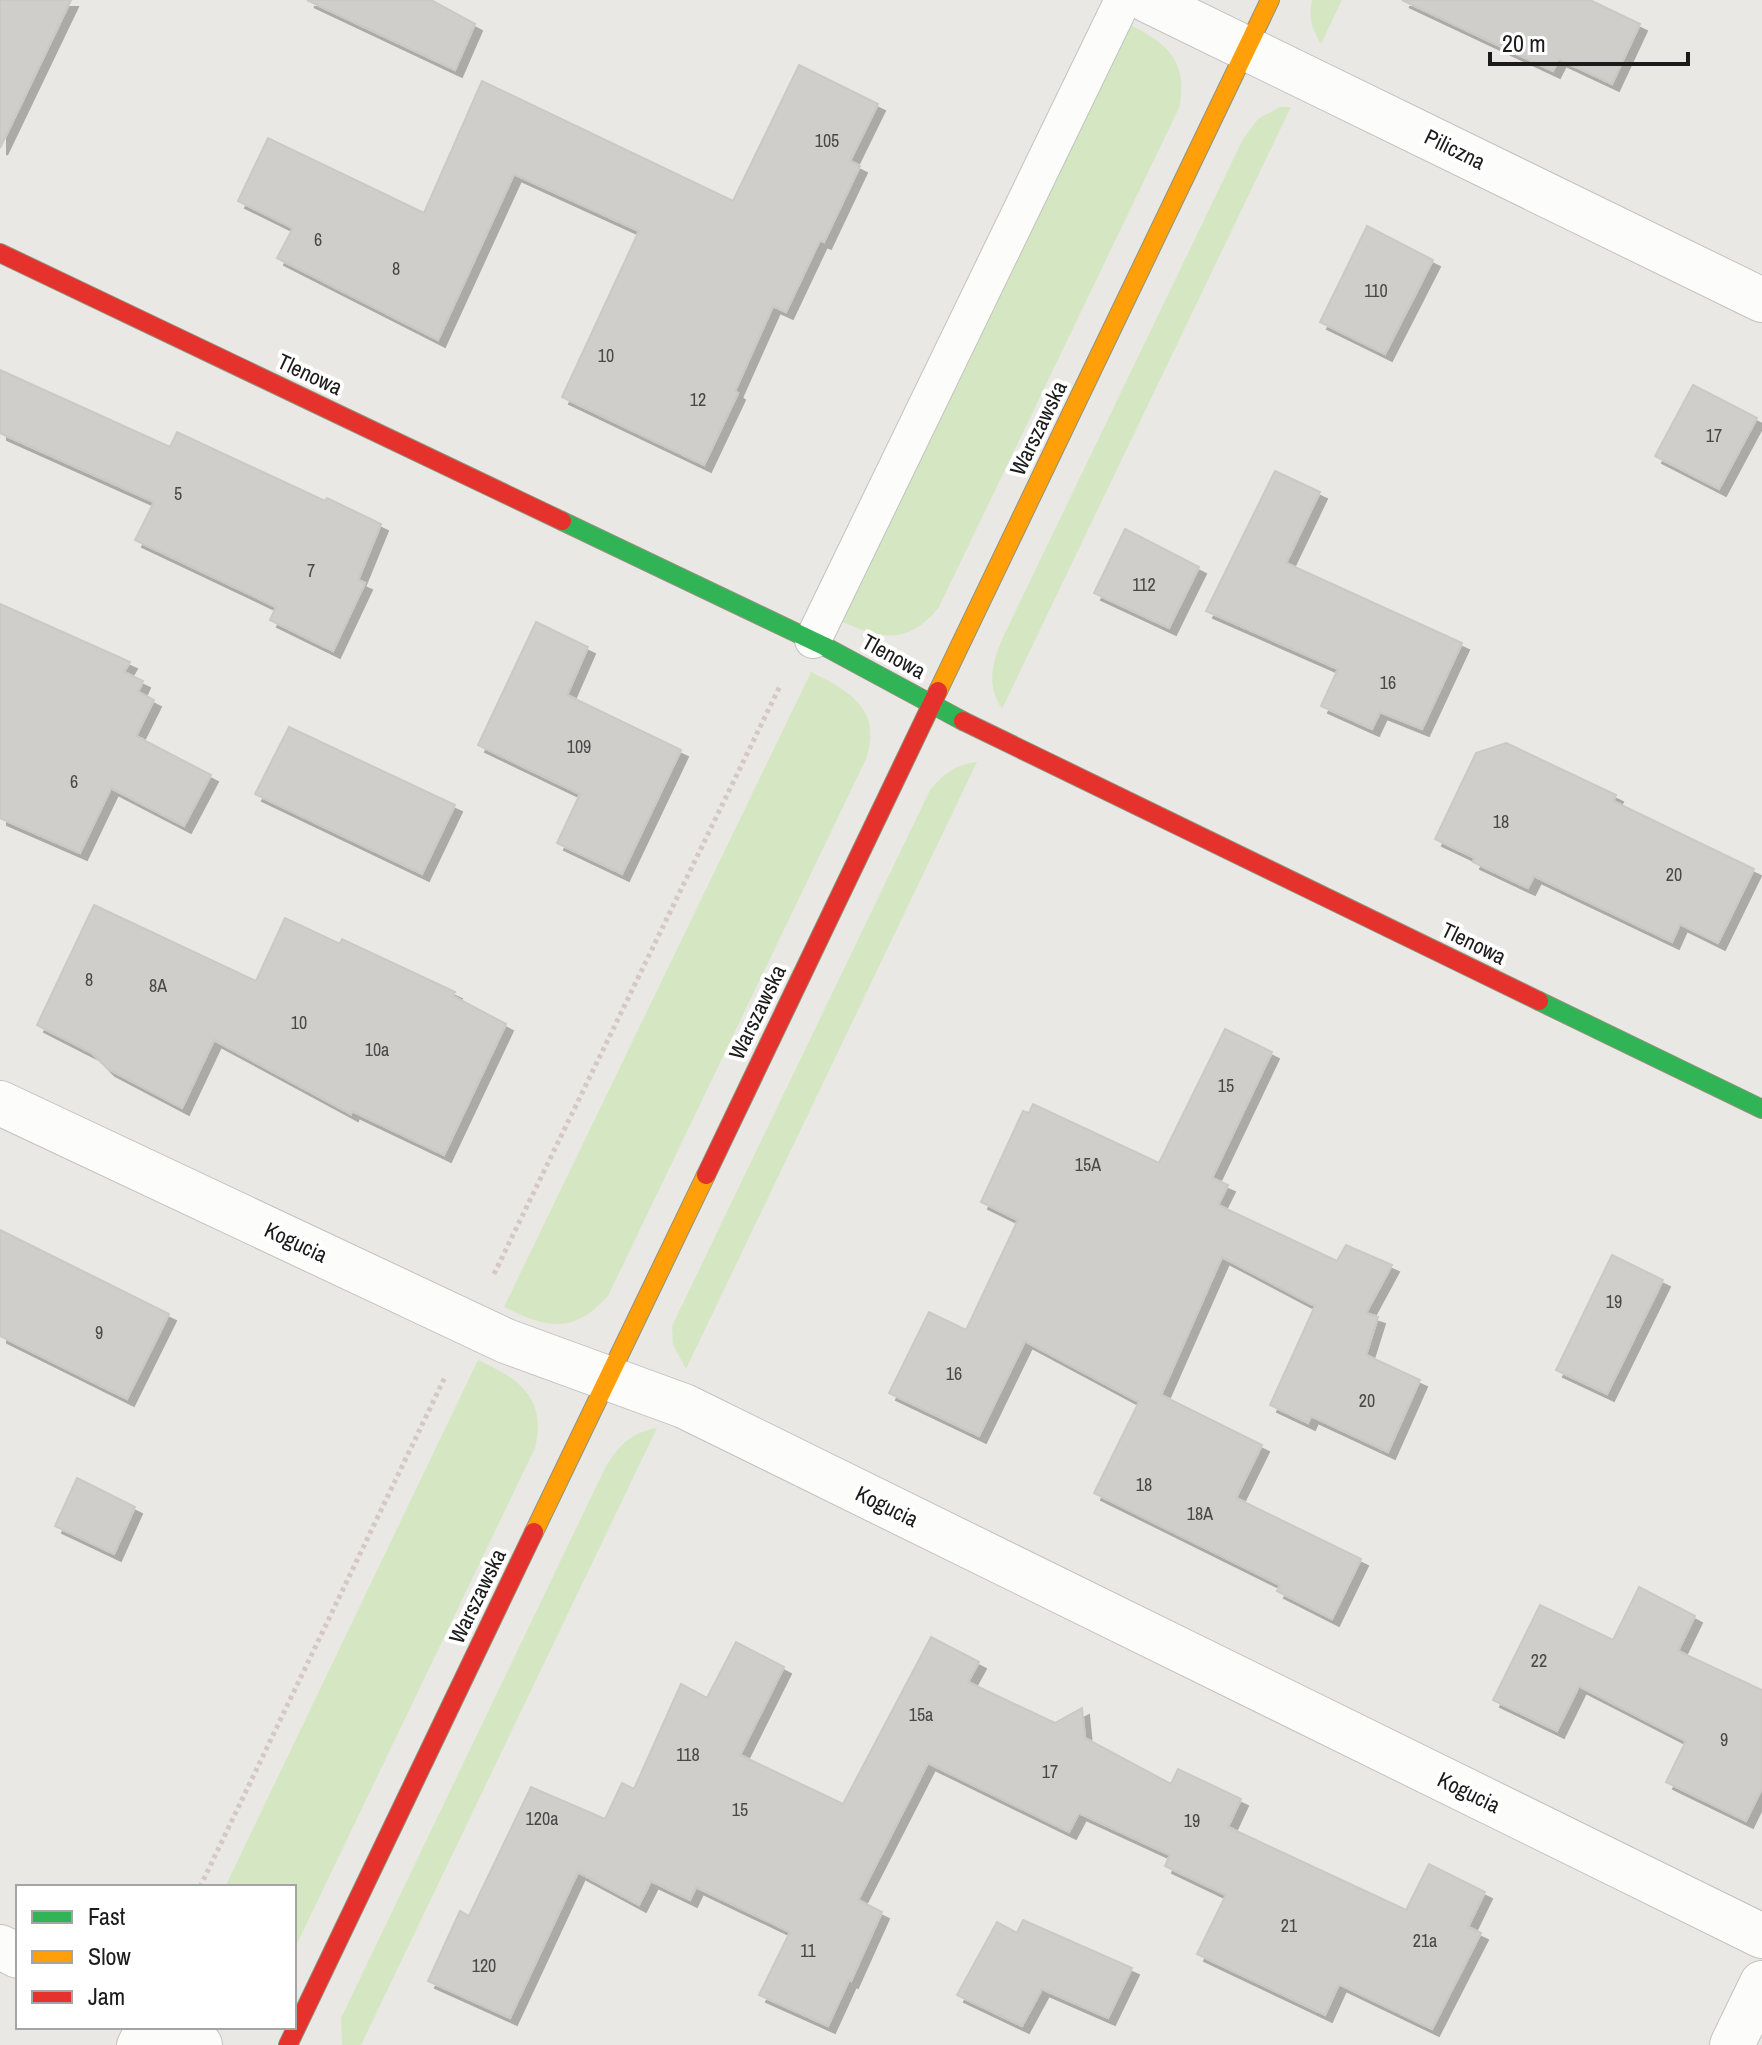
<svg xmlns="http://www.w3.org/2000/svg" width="1762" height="2045" font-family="'Archivo Narrow',sans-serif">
<defs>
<filter id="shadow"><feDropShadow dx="7" dy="7" stdDeviation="0" flood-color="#0004"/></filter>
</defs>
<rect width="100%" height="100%" fill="#e9e8e4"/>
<g fill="#d5e7c2">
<path d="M1312 0H1342L1321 44C1312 30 1308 17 1312 0Z"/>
<path d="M1126 23C1166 42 1189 60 1179 108L939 607C907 647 878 639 837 619Z"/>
<path d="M1280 107H1291L1002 709C986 685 992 663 1003 637L1243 139 1258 119Z"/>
<path d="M811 672C851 692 882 709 866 759L608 1296C572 1335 547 1328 504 1307Z"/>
<path d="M977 762 686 1369 673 1345 672 1326 930 790C943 774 956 764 977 762Z"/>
<path d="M478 1360C519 1379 547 1397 535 1448L294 1950V1887H225Z"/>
<path d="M657 1428 361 2045H342L341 2018 606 1466C619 1445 632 1432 657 1428Z"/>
</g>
<g fill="#d0cecb" stroke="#ccc9c5" stroke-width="2" filter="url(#shadow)">
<path d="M0 0H71L0 148Z"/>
<path d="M307 0H431L475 24 455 70Z"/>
<path d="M1402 0H1590L1640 24 1612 84 1559 59 1553 71Z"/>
<path d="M799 65 878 104 850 161 860 166 824 242 820 240 786 312 773 306 735 391 738 393 704 465 562 397 639 231 514 174 438 340 277 258 293 228 238 201 268 138 424 213 482 81 733 201Z"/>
<path d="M1367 226 1433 260 1385 354 1320 322Z"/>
<path d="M0 370 170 447 177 432 325 501 327 498 381 524 358 580 365 583 333 651 270 620 276 607 135 540 154 502 0 433Z"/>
<path d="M1693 385 1757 418 1719 489 1655 456Z"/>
<path d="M1275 471 1320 492 1286 563 1462 643 1422 729 1380 712 1372 729 1321 706 1338 669 1206 611Z"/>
<path d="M1125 529 1199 567 1169 628 1094 593Z"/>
<path d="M0 604 130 662 124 672 143 681 138 692 154 700 136 736 211 775 184 826 111 788 80 853 0 818Z"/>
<path d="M536 622 588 647 567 695 681 750 622 874 557 843 580 794 478 745Z"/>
<path d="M289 727 455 805 422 874 255 794Z"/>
<path d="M1506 743 1616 795 1613 801 1754 869 1718 943 1680 924 1672 942 1534 876 1528 888 1473 862 1475 858 1435 839 1476 753Z"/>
<path d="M94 905 256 981 285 918 340 944 342 939 455 992 453 996 506 1024 444 1155 352 1111 351 1114 214 1040 182 1108 108 1069 92 1053 37 1025Z"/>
<path d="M1225 1029 1272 1052 1212 1178 1228 1185 1218 1205 1337 1261 1346 1245 1392 1265 1366 1313 1378 1317 1366 1355 1420 1380 1388 1452 1311 1416 1308 1423 1270 1405 1315 1306 1222 1257 1161 1395 1262 1445 1236 1498 1361 1559 1332 1619 1277 1591 1280 1585 1094 1493 1139 1402 1025 1341 979 1436 889 1393 929 1312 966 1330 1018 1220 981 1202 1023 1111 1029 1113 1033 1104 1159 1163Z"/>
<path d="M0 1230 169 1314 127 1399 0 1336Z"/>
<path d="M1612 1255 1663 1280 1607 1394 1556 1370Z"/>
<path d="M77 1478 135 1507 114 1554 55 1526Z"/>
<path d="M1639 1587 1695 1616 1678 1651 1762 1690V1788L1746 1821 1666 1782 1686 1741 1579 1686 1557 1731 1493 1700 1540 1605 1613 1640Z"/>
<path d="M931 1637 979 1662 968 1682 1055 1723 1082 1708 1085 1738 1171 1784 1178 1769 1241 1799 1228 1827 1406 1910 1429 1864 1485 1892 1468 1927 1481 1933 1432 2029 1339 1984 1325 2015 1197 1954 1226 1895 1165 1866 1170 1855 1079 1813 1069 1832 928 1763 858 1900 882 1912 851 1981 849 1980 828 2026 759 1995 790 1932 696 1887 690 1900 651 1881 639 1905 578 1872 510 2018 428 1981 460 1911 469 1916 531 1787 605 1819 622 1783 634 1789 681 1684 707 1698 736 1642 784 1667 740 1755 843 1804Z"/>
<path d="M1023 1920 1132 1968 1108 2018 1042 1989 1022 2026 957 1995 997 1922 1017 1933Z"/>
</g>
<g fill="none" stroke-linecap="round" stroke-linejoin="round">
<defs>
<g id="lane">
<path d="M813 640 1123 0"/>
<path d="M135 2045 144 2027"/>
</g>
<g id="street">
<path d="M1147 0 1762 300"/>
<path d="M0 1103 506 1341 684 1406 1762 1936"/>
<path d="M0 1947 18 1956"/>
<path d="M163 2027 200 2045"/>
<path d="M1732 2045 1762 1983"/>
</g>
<g id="fast">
<path d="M562 521 824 646 963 721"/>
<path d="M1539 1001 1762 1109"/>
</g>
<g id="slow">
<path d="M938 691 1270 0"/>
<path d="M534 1532 706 1175"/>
</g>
<g id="jam">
<path d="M0 253 562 521"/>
<path d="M963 721 1539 1001"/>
<path d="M706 1175 938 691"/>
<path d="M288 2045 534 1532"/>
</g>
</defs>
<use href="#lane" stroke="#c2c2c0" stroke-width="38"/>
<use href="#street" stroke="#c2c2c0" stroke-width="46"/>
<use href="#fast" stroke="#90927d" stroke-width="20"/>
<use href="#slow" stroke="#90927d" stroke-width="20"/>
<use href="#jam" stroke="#90927d" stroke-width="20"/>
<g stroke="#d5c7c4" stroke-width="5" stroke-dasharray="4 4" stroke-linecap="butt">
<path d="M494 1274 780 686"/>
<path d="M200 1887 445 1377"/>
</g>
<use href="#lane" stroke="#fcfcfb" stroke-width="36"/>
<use href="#street" stroke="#fcfcfb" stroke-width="44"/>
<use href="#fast" stroke="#30b455" stroke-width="18"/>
<use href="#slow" stroke="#ff9f0a" stroke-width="18"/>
<use href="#jam" stroke="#e5322d" stroke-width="18"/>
</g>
<g text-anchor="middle" stroke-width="8" stroke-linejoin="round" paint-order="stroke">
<g font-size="18" fill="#484847">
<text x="827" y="147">105</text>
<text x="318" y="246">6</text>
<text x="396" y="275">8</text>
<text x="1376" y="297">110</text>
<text x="606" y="362">10</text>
<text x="698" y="406">12</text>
<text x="1714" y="442">17</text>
<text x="178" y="500">5</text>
<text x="311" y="577">7</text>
<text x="1144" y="591">112</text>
<text x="1388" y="689">16</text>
<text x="579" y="753">109</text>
<text x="74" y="788">6</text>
<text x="1501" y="828">18</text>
<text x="1674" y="881">20</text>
<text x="89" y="986">8</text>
<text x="158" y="992">8A</text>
<text x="299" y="1029">10</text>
<text x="377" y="1056">10a</text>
<text x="1226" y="1092">15</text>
<text x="1088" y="1171">15A</text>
<text x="1614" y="1308">19</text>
<text x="99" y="1339">9</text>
<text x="954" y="1380">16</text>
<text x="1367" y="1407">20</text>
<text x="1144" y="1491">18</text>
<text x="1200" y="1520">18A</text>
<text x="1539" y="1667">22</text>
<text x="921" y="1721">15a</text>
<text x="1724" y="1746">9</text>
<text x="688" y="1761">118</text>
<text x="1050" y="1778">17</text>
<text x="740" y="1816">15</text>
<text x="542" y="1825">120a</text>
<text x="1192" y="1827">19</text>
<text x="1289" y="1932">21</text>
<text x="1425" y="1947">21a</text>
<text x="808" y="1957">11</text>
<text x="484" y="1972">120</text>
</g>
<g font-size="22" fill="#1b1b1b" stroke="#fff">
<text transform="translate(1455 149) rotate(26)" y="8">Piliczna</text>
<text transform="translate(310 374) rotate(25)" y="8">Tlenowa</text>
<text transform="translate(1038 428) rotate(-64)" y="8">Warszawska</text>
<text transform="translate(894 656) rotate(29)" y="8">Tlenowa</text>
<text transform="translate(1474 943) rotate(26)" y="8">Tlenowa</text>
<text transform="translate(757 1012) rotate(-64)" y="8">Warszawska</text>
<text transform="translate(296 1242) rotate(25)" y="8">Kogucia</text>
<text transform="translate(887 1506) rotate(26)" y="8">Kogucia</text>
<text transform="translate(477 1596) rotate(-64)" y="8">Warszawska</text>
<text transform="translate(1469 1792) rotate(26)" y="8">Kogucia</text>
</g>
</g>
<rect x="16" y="1885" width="280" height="144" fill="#ffffff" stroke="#a4a4a4" stroke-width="2"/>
<rect x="32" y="1911" width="40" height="12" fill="#30b455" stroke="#a4a4a4" stroke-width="2"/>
<text x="88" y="1925" font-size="24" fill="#1b1b1b">Fast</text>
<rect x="32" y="1951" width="40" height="12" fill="#ff9f0a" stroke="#a4a4a4" stroke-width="2"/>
<text x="88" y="1965" font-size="24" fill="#1b1b1b">Slow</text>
<rect x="32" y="1991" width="40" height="12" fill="#e5322d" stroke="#a4a4a4" stroke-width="2"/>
<text x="88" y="2005" font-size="24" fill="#1b1b1b">Jam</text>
<path d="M1490 52v12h198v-12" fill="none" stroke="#1b1b1b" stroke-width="4"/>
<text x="1502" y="52" font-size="24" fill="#1b1b1b" stroke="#ffffff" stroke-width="6" paint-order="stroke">20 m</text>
</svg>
